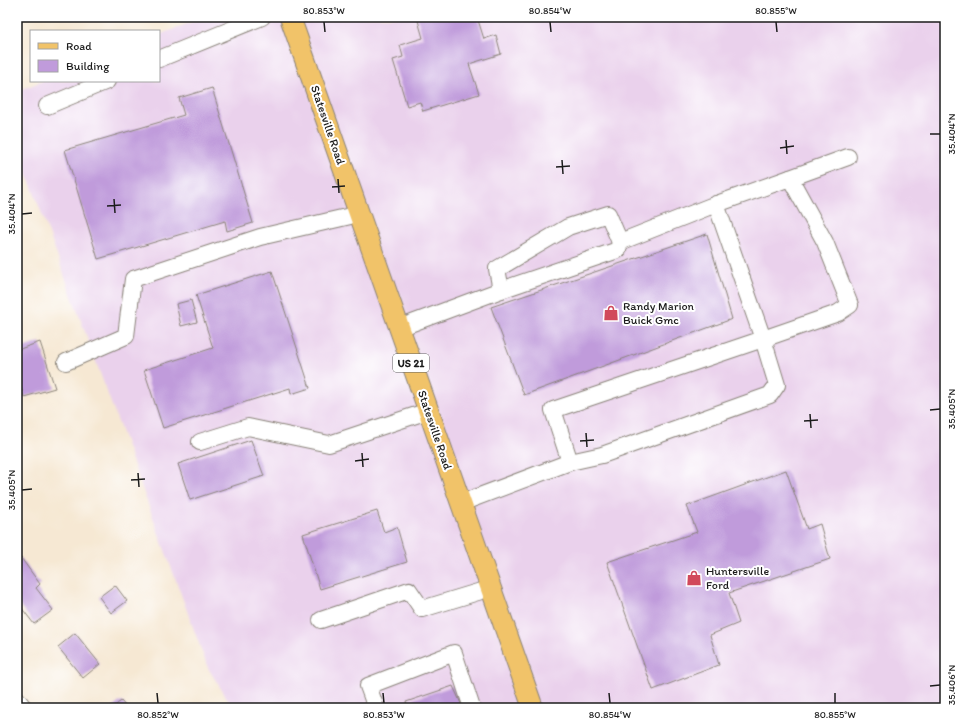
<svg xmlns="http://www.w3.org/2000/svg" width="962" height="725" font-family="Itim,sans-serif">
<rect width="100%" height="100%" fill="#fff"/>
<filter id="ink" filterUnits="userSpaceOnUse"><feTurbulence type="fractalNoise" baseFrequency=".025" numOctaves="2"/><feDisplacementMap in="SourceGraphic" scale="8" xChannelSelector="R" yChannelSelector="G"/><feConvolveMatrix kernelMatrix="1 2 1 2 8 2 1 2 1" color-interpolation-filters="sRGB"/></filter>
<filter id="wash" filterUnits="userSpaceOnUse"><feTurbulence type="fractalNoise" baseFrequency=".012" numOctaves="4" result="noise"/><feDisplacementMap in="SourceGraphic" scale="16" xChannelSelector="R" yChannelSelector="G"/><feGaussianBlur stdDeviation="0.9" result="paint"/><feColorMatrix in="noise" values="0 0 0 0 0 0 0 0 0 0 0 0 0 0 0 0 0 1.4 0 .05"/><feComposite in="paint" operator="in"/></filter>
<g filter="url(#wash)">
<rect width="100%" height="100%" fill="#f6e8d3"/>
<path fill="#ead1ec" d="M205 17H945V708H233L208 668 17 146V91L43 81H159V35Z"/>
<g id="blocks">
<g fill="#c09bdb">
<path d="M417 17H487L478 20 484 39 496 35 501 54 469 64 479 94 423 111 420 102 407 106 393 60 403 57 400 45 423 38Z"/>
<path d="M525 17H547L527 23Z"/>
<path d="M212 88 253 223 227 231 225 221 98 259 65 150 184 115 179 98Z"/>
<path d="M707 234 732 319 524 395 491 307Z"/>
<path d="M272 271 310 388 291 394 290 388 163 428 144 370 213 348 196 295Z"/>
<path d="M191 300 197 322 181 326 176 304Z"/>
<path d="M40 342 55 388 24 397 17 374V350Z"/>
<path d="M251 440 264 476 190 500 178 464Z"/>
<path d="M786 470 807 529 820 524 830 559 729 593 739 623 710 635 719 665 653 690 607 562 697 532 687 506Z"/>
<path d="M377 511 384 532 397 527 407 562 320 589 303 534Z"/>
<path d="M21 558 40 584 36 588 53 610 34 624 17 602V561Z"/>
<path d="M115 585 127 601 111 613 99 597Z"/>
<path d="M75 633 100 664 83 678 58 647Z"/>
<path d="M453 686 463 708H408L406 702Z"/>
<path d="M121 701 127 708H112Z"/>
</g>
</g>
</g>
<g filter="url(#ink)">
<use href="#blocks" fill-opacity="0" stroke="#898278" stroke-width="1"/>
<g fill="none" stroke-linecap="round" stroke-linejoin="round">
<defs>
<g id="minor">
<path d="M159 59 262 17"/>
<path d="M47 106 107 81"/>
<path d="M790 178 848 157"/>
<path d="M501 290 618 250 620 242"/>
<path d="M399 328 501 290 497 269 568 227 608 214 620 242 711 206 790 178 825 242 850 305 838 313 763 339 777 385 770 395 602 455 570 462 461 503"/>
<path d="M66 362 126 336 133 279 260 237 359 214"/>
<path d="M200 442 248 427 329 444 428 411"/>
<path d="M570 462 553 410 763 339 716 204"/>
<path d="M321 620 409 590 422 609 491 588"/>
<path d="M17 699 24 708"/>
<path d="M376 708 368 686 454 653 472 708"/>
</g>
<path id="major" d="M290 17 533 708"/>
</defs>
<use href="#minor" stroke="#898278" stroke-width="18"/>
<use href="#major" stroke="#898278" stroke-width="22"/>
<use href="#minor" stroke="#fff" stroke-width="16"/>
<use href="#major" stroke="#f1c369" stroke-width="20"/>
</g>
</g>
<path fill="none" stroke="#1c1c1c" stroke-width="1.5" d="M324 22 325 32M550 22 551 32M776 22 777 32M930 134H940M786 140 787 154M780 148 794 146M562 160 563 174M556 167 570 166M338 179 339 193M332 187 345 186M114 199 115 213M107 206 121 205M22 214 32 213M930 410 940 409M810 414 811 428M804 421 818 420M586 433 587 447M580 441 594 440M362 453 363 467M355 461 369 459M138 473 139 487M131 480 145 479M22 490 32 489M930 686 940 685M157 693 158 703M383 693 384 703M609 693 610 703M835 693V703"/>
<defs>
<symbol id="shop-bare" viewBox="-9 -9 18 18"><path d="M-5-2.5h2.3a2.7 3.5 0 0 1 5.4 0H5L5.5 6h-11ZM-1.5-2.5h3a1.5 2.3 0 0 0-3 0Z" fill="#d1495b" stroke="#fff" stroke-width="2.5" paint-order="stroke"/></symbol>
</defs>
<g fill-rule="evenodd">
<use href="#shop-bare" x="600" y="302" width="22" height="22"/>
<use href="#shop-bare" x="683" y="567" width="22" height="22"/>
</g>
<g text-anchor="middle" stroke-width="4" stroke-linejoin="round" paint-order="stroke">
<rect fill="#fff" stroke="#606060" stroke-width="1" x="393" y="354" width="36" height="18" rx="3"/>
<g font-size="11" font-weight="bold" fill="#1c1c1c">
<text x="411" y="367">US 21</text>
</g>
<g font-size="12" fill="#1c1c1c" stroke="#fff">
<text transform="translate(328 125) rotate(71)" y="4">Statesville Road</text>
<text transform="translate(435 430) rotate(71)" y="4">Statesville Road</text>
</g>
<g font-size="12" fill="#1c1c1c" stroke="#fff" text-anchor="start">
<text x="623" y="310">Randy Marion<tspan x="623" dy="14">Buick Gmc</tspan></text>
<text x="706" y="575">Huntersville<tspan x="706" dy="14">Ford</tspan></text>
</g>
</g>
<rect width="962" height="725" fill="none" stroke="#fff" stroke-width="44"/>
<rect x="30" y="30" width="130" height="52" fill="#ffffff" stroke="#a4a4a4"/>
<rect x="38" y="43" width="20" height="6" fill="#f1c369" stroke="#a4a4a4"/>
<text x="66" y="50" font-size="12" fill="#1c1c1c">Road</text>
<rect x="38" y="60" width="20" height="12" fill="#c09bdb" stroke="#a4a4a4"/>
<text x="66" y="70" font-size="12" fill="#1c1c1c">Building</text>
<rect x="22" y="22" width="918" height="681" fill="none" stroke="#1c1c1c" stroke-width="1.5"/>
<g font-size="10" text-anchor="middle" fill="#1c1c1c">
<text x="324" y="14">80.853°W</text>
<text x="550" y="14">80.854°W</text>
<text x="776" y="14">80.855°W</text>
<text transform="translate(951 134) rotate(-90)" y="4">35.404°N</text>
<text transform="translate(11 214) rotate(-90)" y="4">35.404°N</text>
<text transform="translate(951 409) rotate(-90)" y="4">35.405°N</text>
<text transform="translate(11 490) rotate(-90)" y="4">35.405°N</text>
<text transform="translate(951 685) rotate(-90)" y="4">35.406°N</text>
<text x="158" y="718">80.852°W</text>
<text x="384" y="718">80.853°W</text>
<text x="610" y="718">80.854°W</text>
<text x="835" y="718">80.855°W</text>
</g>
</svg>
